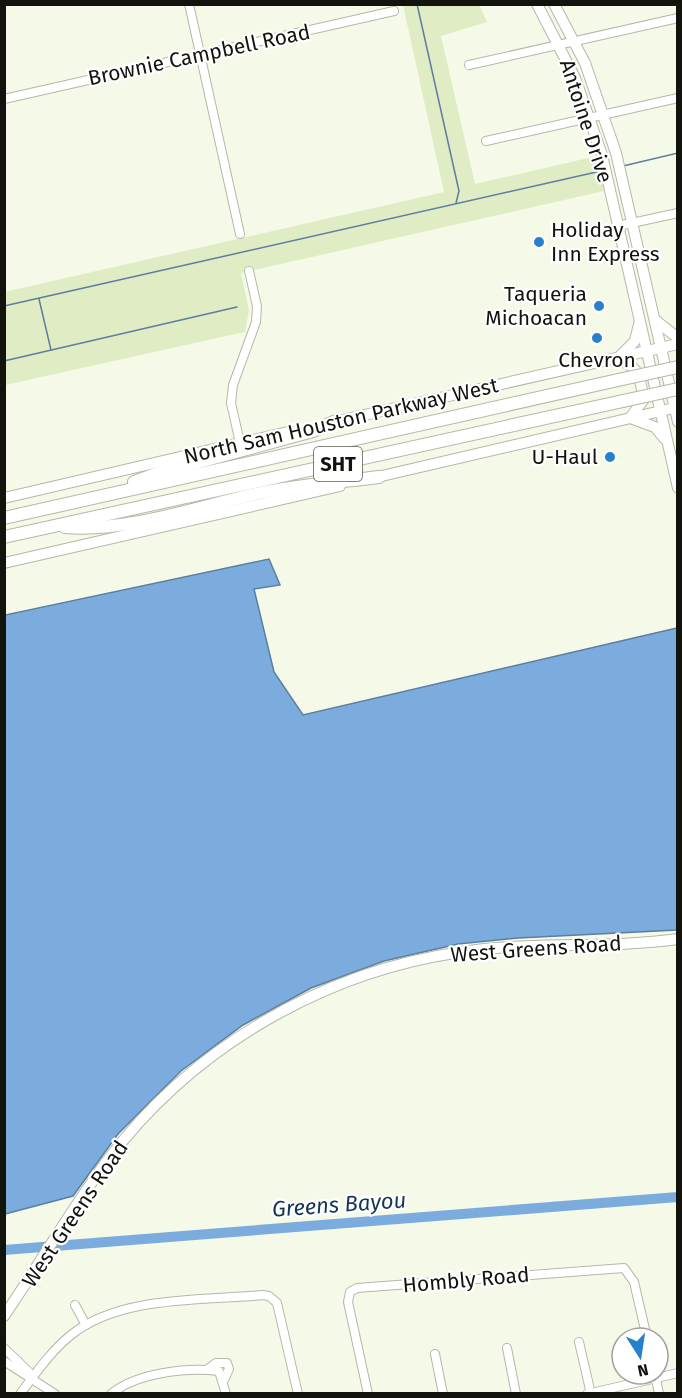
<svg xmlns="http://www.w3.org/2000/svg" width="682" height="1398" font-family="'Fira Sans',sans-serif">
<rect width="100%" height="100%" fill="#f5fae8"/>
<path fill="#e0ecc4" d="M403 5H479L487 22 441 36 475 184 597 156 604 191 241 273 249 310 245 332 5 385 4 292 444 192Z"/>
<path fill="#7cacdd" stroke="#5c7e9f" stroke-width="1.5" d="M269 559 280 585 254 589 274 672 303 715 677 628V930L518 938 458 944 384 961 311 988 243 1025 181 1071 118 1134 73 1196 5 1214V615Z"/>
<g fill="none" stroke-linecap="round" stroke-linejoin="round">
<g stroke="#5c7e9f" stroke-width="1.5">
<path d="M417 4 459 191 456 203"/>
<path d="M623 166 678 153"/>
<path d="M39 299 51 350"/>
<path d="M4 306 601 171"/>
<path d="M4 361 237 307"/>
<path d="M676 1197 678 1202"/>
</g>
<path stroke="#7cacdd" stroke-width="10" d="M4 1250 678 1197"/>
<defs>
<g id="minor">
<path d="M189 4 240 234"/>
<path d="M469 65 678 18"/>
<path d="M4 99 394 11"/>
<path d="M486 141 678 98"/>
<path d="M618 226 678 213"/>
<path d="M240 443 231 403 233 385 256 322 257 306 249 271"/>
<path d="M75 1305 86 1325"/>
<path d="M579 1342 591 1394"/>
<path d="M4 1348 29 1372"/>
<path d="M507 1348 516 1394"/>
<path d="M435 1354 443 1394"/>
<path d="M4 1361 55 1394"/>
<path d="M208 1369 216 1363H227L229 1369 224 1380"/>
<path d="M655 1374 659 1394"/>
<path d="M20 1394C36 1373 51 1351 71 1335 121 1295 203 1301 263 1295L269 1296 277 1303 298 1394"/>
<path d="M111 1394C136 1373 187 1367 219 1371L226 1394"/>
<path d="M368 1394 348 1302 350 1292 357 1288 624 1268 634 1282 647 1338"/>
<path d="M587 1394 678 1373"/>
</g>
<g id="major">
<path d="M537 4 575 78 602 155 678 488"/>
<path d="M554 4 585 63 616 153 678 422"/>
<path d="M655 320 678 338"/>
<path d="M620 356 635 341 639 324"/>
<path d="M617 360C641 366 639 378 644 399L630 418"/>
<path d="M633 419 655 427 664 438"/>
<path d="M329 423 678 344"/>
<path d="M373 478 678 407"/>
<path d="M4 498 288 432"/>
<path d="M4 563 340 486"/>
<path d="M4 1316C39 1265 70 1211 107 1161 191 1049 321 972 461 952 532 941 606 949 678 939"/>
</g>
<g id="highway">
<path d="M134 482 158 473 313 431 336 421"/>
<path d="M4 518 618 380"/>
<path d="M65 527C130 532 197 507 260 493 299 485 339 482 379 477"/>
<path d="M4 537 623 401"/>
</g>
</defs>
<use href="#minor" stroke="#b3b8a7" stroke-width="10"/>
<use href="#major" stroke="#b3b8a7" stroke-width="12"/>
<use href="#highway" stroke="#b3b8a7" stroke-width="14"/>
<use href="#minor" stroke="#fff" stroke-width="8"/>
<use href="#major" stroke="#fff" stroke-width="10"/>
<use href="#highway" stroke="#fff" stroke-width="12"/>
<defs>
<g id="highway-bridge">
<path d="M618 380 678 367"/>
<path d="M623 401 678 389"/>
</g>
</defs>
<use href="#highway-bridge" stroke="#b3b8a7" stroke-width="14" stroke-linecap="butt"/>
<use href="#highway-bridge" stroke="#fff" stroke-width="12"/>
</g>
<g fill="#2780ce" stroke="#fff" stroke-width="2">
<circle cx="539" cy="242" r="6"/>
<circle cx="599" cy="306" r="6"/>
<circle cx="597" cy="338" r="6"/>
<circle cx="610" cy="457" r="6"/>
</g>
<g text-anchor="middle" stroke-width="4.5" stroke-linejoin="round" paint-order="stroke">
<rect fill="#fff" stroke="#595a56" stroke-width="1.5" x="314" y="447" width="48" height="34" rx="4.5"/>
<g font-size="20" font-weight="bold" fill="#12130d">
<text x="338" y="471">SHT</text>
</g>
<g font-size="21" fill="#12130d" stroke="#fff">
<text transform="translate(199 55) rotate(-12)" y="7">Brownie Campbell Road</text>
<text transform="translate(586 121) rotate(72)" y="7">Antoine Drive</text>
<text transform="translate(341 421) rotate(-13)" y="7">North Sam Houston Parkway West</text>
<text transform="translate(536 949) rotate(-4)" y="7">West Greens Road</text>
<text transform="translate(75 1214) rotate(-56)" y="7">West Greens Road</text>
<text transform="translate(466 1280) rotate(-5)" y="7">Hombly Road</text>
</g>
<g font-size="21" fill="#12130d" stroke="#fff" text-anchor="end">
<text x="551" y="237" text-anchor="start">Holiday<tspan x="551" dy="24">Inn Express</tspan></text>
<text x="587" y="301">Taqueria<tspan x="587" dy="24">Michoacan</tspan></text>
<text x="597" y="367" text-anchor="middle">Chevron</text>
<text x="598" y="464">U-Haul</text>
</g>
<g font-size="22" font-style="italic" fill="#133657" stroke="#fff">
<text transform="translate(339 1204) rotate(-4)" y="8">Greens Bayou</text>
</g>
</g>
<rect width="682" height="1398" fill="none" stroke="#12130d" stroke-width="12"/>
<g transform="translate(640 1356) rotate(168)"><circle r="28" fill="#ffffff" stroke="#a0a19e" stroke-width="1.5"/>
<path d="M0-4.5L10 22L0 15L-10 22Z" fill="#2780ce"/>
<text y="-9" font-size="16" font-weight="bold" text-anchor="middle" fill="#12130d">N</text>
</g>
</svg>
